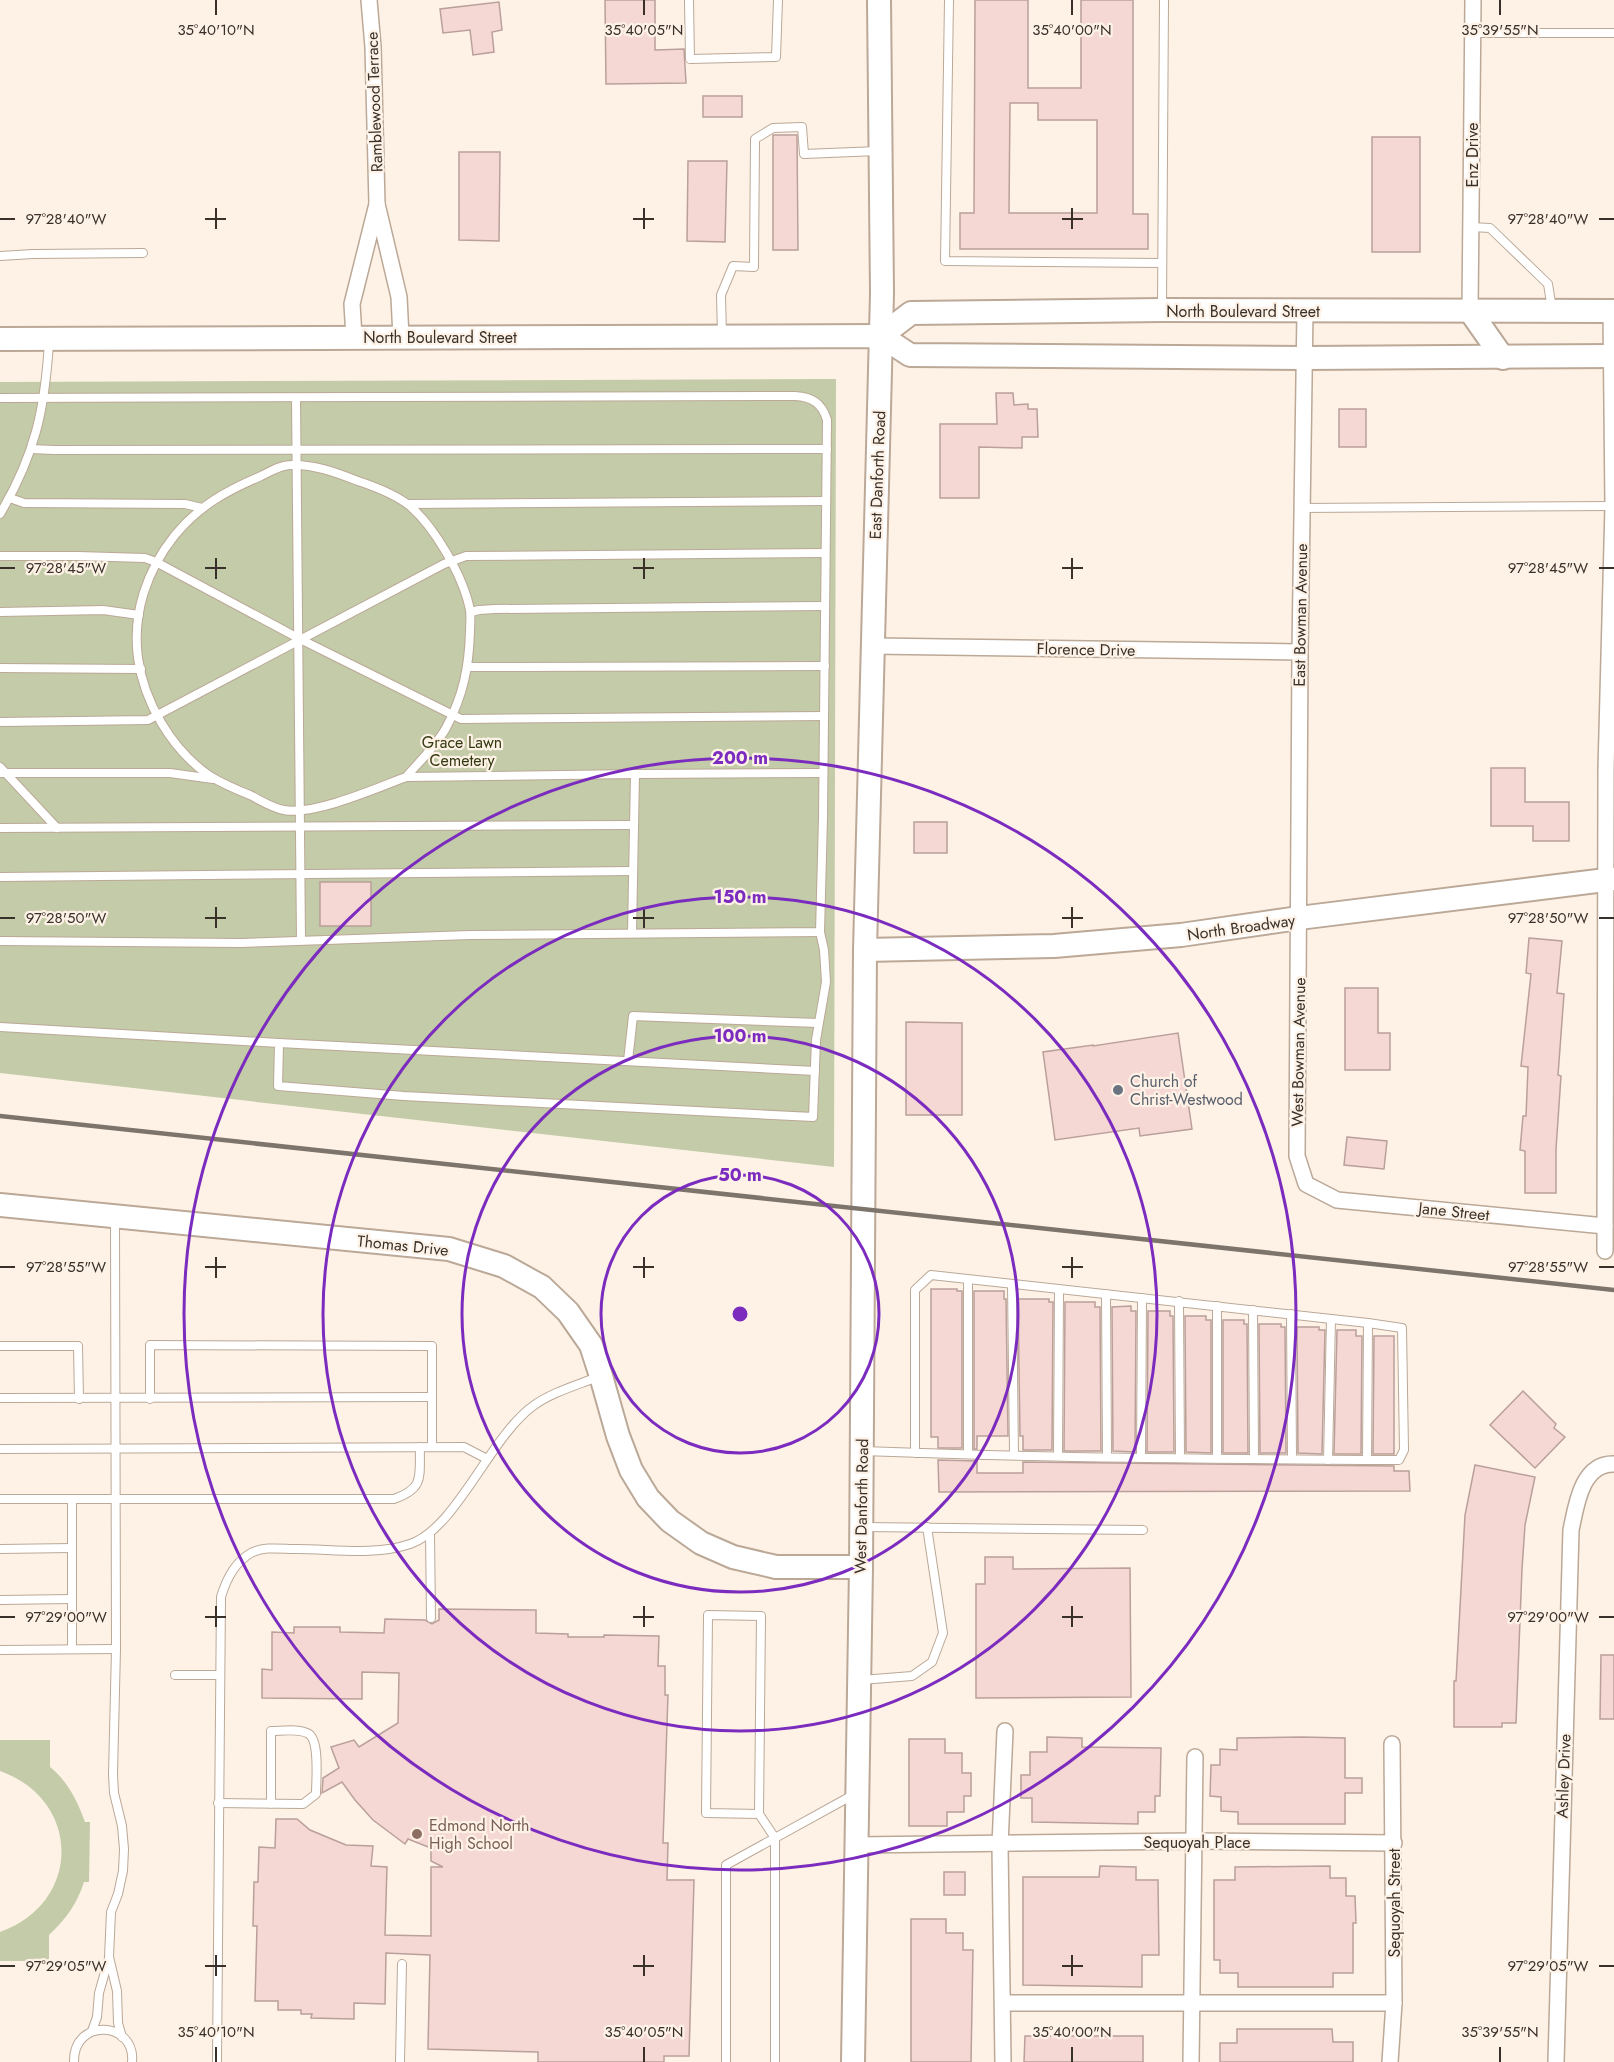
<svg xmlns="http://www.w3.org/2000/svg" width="1614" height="2062" font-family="Jost,sans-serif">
<rect width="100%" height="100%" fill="#fef2e7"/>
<g fill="#c3cba8">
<path d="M836 379 834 1167 0 1073V382Z"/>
<path d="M0 1740H50V1767C68 1782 77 1800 85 1822H90L89 1882H84C77 1904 66 1919 49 1935V1961H0V1932C82 1903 82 1800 0 1771Z"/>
</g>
<g fill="#f5d8d4" stroke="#ba9f9b" stroke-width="1.5" fill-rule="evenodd">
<path d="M605 0H655V50L684 49 686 83 606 84Z"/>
<path d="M975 0H1028V88H1081V0H1133V214H1148V249H960V213H974ZM1010 103H1038V120H1097V213H1009Z"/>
<path d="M499 2 502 30 492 32 494 52 473 55 470 30 443 33 440 9Z"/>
<rect x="703" y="96" width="39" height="21"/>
<path d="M773 135H797L798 250H773Z"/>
<rect x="1372" y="137" width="48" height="115"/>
<path d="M459 152H500L499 241 459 240Z"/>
<path d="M688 161H727L725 242 687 241Z"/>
<path d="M996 393H1013L1014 405 1028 404V409H1037L1038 437H1022V448L979 447V498H940V424H997Z"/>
<rect x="1339" y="409" width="27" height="38"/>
<path d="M1491 768H1525V802H1569V841H1533V826H1491Z"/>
<rect x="914" y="822" width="33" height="31"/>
<rect x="320" y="882" width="51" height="44"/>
<path d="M1529 938 1562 941 1557 993 1564 994 1558 1075 1561 1076 1556 1149V1193H1525V1151L1520 1150 1523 1116H1526L1528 1067 1521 1066 1531 974 1526 973Z"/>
<path d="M1345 988H1378V1033H1390V1070H1345Z"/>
<path d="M906 1022 962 1023V1115H906Z"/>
<path d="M1178 1033 1192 1129 1140 1136 1139 1128 1055 1140 1043 1052 1093 1045V1046Z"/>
<path d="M1347 1137 1387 1141 1384 1169 1344 1165Z"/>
<path d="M931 1289H957V1291H962V1448H938V1437H931Z"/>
<path d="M974 1291H1004V1299H1006L1008 1436H977V1449H974Z"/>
<path d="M1018 1299H1049V1302H1053L1052 1450H1023V1436H1020Z"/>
<path d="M1065 1302H1095V1307H1100L1101 1451H1064Z"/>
<path d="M1131 1306V1311H1136L1135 1452 1113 1451 1112 1307Z"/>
<path d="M1148 1311H1170V1316H1173L1174 1452H1147Z"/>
<path d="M1185 1316H1206V1320H1211V1453L1186 1452Z"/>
<path d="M1223 1320H1244V1324H1247L1248 1453H1223Z"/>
<path d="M1259 1324H1281V1327H1285L1286 1453H1260Z"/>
<path d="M1297 1327H1319V1330H1325L1322 1454 1298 1453Z"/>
<path d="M1337 1330H1356V1336H1362L1361 1454H1334Z"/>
<path d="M1374 1336H1394V1454H1373Z"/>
<path d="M1523 1391 1556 1424 1554 1428 1565 1437 1535 1468 1490 1425Z"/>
<path d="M938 1460 977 1461V1473H1023V1462L1394 1466V1471H1409L1410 1491 939 1492Z"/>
<path d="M1475 1465 1535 1477 1525 1525 1522 1569 1516 1723H1502V1727H1454V1681H1456L1465 1515Z"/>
<path d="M985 1557H1013V1569L1130 1568 1131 1697 976 1698V1584H985Z"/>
<path d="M439 1609 536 1610V1633L568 1634V1637H604V1635L659 1636 658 1666H665V1695H668L663 1843H668L667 1880H694L689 2056H664V2062H538V2052L428 2049 430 1955 386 1953 385 2004 354 2003V2019L311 2018 312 2014H301V2010H278V2001H255L257 1926H253L254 1882H258L259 1847 275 1848 276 1819H297L310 1830 346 1845 373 1846 371 1866 387 1867 385 1935 431 1936V1867H443L431 1861V1848L408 1839 405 1844 373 1820 355 1800 342 1782 322 1793 323 1778 339 1768 331 1747 354 1740 359 1747 398 1723 399 1673 362 1672V1699L262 1698V1669L272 1670V1632L294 1633V1627H340V1632L384 1633 385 1619 425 1620 432 1624 439 1620Z"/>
<path d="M1601 1655H1614V1719H1600Z"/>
<path d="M1047 1737 1082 1738V1747L1161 1748 1160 1796H1155V1812H1138V1824L1032 1822V1798H1021V1775H1030V1752H1047Z"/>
<path d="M1302 1737 1345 1738V1778H1362V1793H1345V1824H1238V1812L1221 1811V1797L1210 1796 1211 1765H1220V1749L1237 1750V1738Z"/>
<path d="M909 1739H945V1753H962V1773H971V1796H964V1812H947V1826H909Z"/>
<path d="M1100 1866 1136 1867V1880H1158L1159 1955H1142V1987L1023 1985V1877H1099Z"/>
<path d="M1330 1866V1878H1346V1896H1355L1356 1923H1353V1973H1333V1987H1238V1973H1220V1960H1214V1880H1235V1867Z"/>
<rect x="944" y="1872" width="21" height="23"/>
<path d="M911 1919H946V1933H963V1950H973L971 2062H911Z"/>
<path d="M1237 2029H1332L1333 2042H1353V2062H1220V2043H1237Z"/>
<path d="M1025 2036H1143V2062H1024Z"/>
</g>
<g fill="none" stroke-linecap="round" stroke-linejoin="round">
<defs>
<g id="lane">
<path d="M689 0 690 59 776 57 778 0"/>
<path d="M949 0 945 261 1162 263"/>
<path d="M1473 33H1614"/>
<path d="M1471 227 1490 228 1548 284 1552 309"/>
<path d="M0 256 33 254 143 253"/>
<path d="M1162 307 1164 0"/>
<path d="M722 335 721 295 733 266 754 267 755 139 773 128 802 127 804 154 878 151"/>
<path d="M0 398 795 396C812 397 822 403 827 420L823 818 820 932 470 935 241 943 0 941"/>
<path d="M296 399 301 940"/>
<path d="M31 449 54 450 827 449"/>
<path d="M10 498 24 503 185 504 202 508"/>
<path d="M408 504 826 501"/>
<path d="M1301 508 1614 506"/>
<path d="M0 514C35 455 45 409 49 342"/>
<path d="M0 556H78L145 558 156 562 300 639 461 719 824 716"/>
<path d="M0 612 103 610 139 615"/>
<path d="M471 612 479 610 495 609 825 606"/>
<path d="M468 667 825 666"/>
<path d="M0 668 141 669"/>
<path d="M0 722 148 720 444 564 466 556 825 553"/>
<path d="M0 767 57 828"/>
<path d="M0 773H170L213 779"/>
<path d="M406 777C419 762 436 746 446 728 463 696 469 668 470 631 470 625 471 617 470 610 466 590 456 569 446 552 436 535 425 519 410 506 395 494 376 487 358 481 337 473 314 464 291 465 281 465 271 471 261 476 226 491 200 505 175 535 147 570 132 613 138 658 144 702 171 748 207 774 220 783 235 789 250 795 260 800 272 808 284 810 313 816 377 788 406 777L635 774"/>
<path d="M0 828 634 825"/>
<path d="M0 877 633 871"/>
<path d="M632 933 635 774 823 773"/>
<path d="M0 1027 279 1043 278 1086 404 1096 813 1117 816 1040 826 982 824 950 820 932"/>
<path d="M279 1043 815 1071"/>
<path d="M628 1061 633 1016 818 1023"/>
<path d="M115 1218 116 1649 113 1774 114 1793 122 1826 124 1849 123 1871 118 1894 111 1912 109 1957 117 1991 118 2023 122 2037"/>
<path d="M968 1280V1454"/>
<path d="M1012 1285 1014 1455"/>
<path d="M1106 1294 1107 1456"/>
<path d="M1179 1301 1180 1458"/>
<path d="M1253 1310 1254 1459"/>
<path d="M1291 1314 1292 1459"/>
<path d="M0 1346H78L79 1399"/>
<path d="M0 1398 432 1397"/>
<path d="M150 1399V1345L432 1346V1447"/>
<path d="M0 1449 464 1447 487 1459"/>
<path d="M863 1451C1042 1458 1221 1459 1399 1460L1404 1450 1402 1328 1368 1323 931 1275 915 1290V1453"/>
<path d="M1058 1455 1059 1290"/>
<path d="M1141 1457 1142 1298"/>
<path d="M1217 1458V1306"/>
<path d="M1328 1460 1331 1319"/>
<path d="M1367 1460 1368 1323"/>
<path d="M0 1499H394C425 1488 419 1477 420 1447"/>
<path d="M72 1499V1649"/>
<path d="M863 1527 1143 1530"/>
<path d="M430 1533 431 1618"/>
<path d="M0 1549 72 1548"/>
<path d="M0 1600 72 1599"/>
<path d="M0 1650 116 1649"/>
<path d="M175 1675H219"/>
<path d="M861 1680 912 1676 932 1662 943 1633 927 1527"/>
<path d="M218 1803 303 1804 316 1794C316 1780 320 1742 309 1734 300 1728 282 1731 271 1731V1804"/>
<path d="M759 1814 706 1813 708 1615 761 1616 759 1814 775 1838V2062"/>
<path d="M92 2031 97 2017 99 1993 109 1958"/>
<path d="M74 2062C73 2017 136 2021 132 2062"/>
<path d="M217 2062 221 1597C226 1580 235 1562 251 1553 264 1546 282 1549 296 1549 333 1549 375 1556 410 1544 456 1529 490 1437 533 1406 552 1392 578 1385 600 1376"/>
<path d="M400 2062 402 1964"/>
<path d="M726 2062V1865L853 1795"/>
</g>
<g id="street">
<path d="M369 0 373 47 377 204"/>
<path d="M1305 311 1300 652 1297 1156 1306 1184 1337 1200 1605 1226"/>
<path d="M1470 311 1473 0"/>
<path d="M354 337 352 304 377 204 399 297 401 337"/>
<path d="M872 646 1300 652"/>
<path d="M1605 1251 1606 770 1613 506 1611 311"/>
<path d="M857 1845 1195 1841 1394 1843"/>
<path d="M1003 2003H1394"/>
<path d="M1003 2062 1000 1845 1005 1731"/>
<path d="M1191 2062 1195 1757"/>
<path d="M1390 2062 1394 2003 1392 1744"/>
<path d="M1556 2062 1571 1530C1576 1507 1581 1463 1614 1464"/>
</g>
<g id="secondary">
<path d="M1470 311 1503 358"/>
<path d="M881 336 911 313 1162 310 1614 311"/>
<path d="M0 339 881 336 910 355 1306 358 1614 356"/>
<path d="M865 950 1054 946 1181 935 1299 918 1614 879"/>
<path d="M0 1205 449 1249 504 1266 542 1287 568 1312 591 1345 601 1376 618 1436 631 1470 648 1498 670 1521 701 1543 733 1557 776 1567H861"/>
<path d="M853 2062 861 1567 865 950 882 293 879 0"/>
</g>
</defs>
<use href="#lane" stroke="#bba897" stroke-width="10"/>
<use href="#street" stroke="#bba897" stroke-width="18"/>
<use href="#secondary" stroke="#bba897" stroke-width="26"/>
<use href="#lane" stroke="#fff" stroke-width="8"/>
<use href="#street" stroke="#fff" stroke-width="15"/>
<use href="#secondary" stroke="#fff" stroke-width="22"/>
<path stroke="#7d746b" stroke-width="4.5" d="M0 1116 1614 1290"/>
</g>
<path fill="none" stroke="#383029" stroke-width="2" d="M216 0V15M644 0V15M1072 0V15M1500 0V15M216 208V229M644 208V229M1072 208V229M0 219H15M205 219H226M633 219H654M1062 219H1083M1599 219H1614M216 558V579M644 558V579M1072 558V579M0 568H15M205 568H226M633 568H654M1062 568H1083M1599 568H1614M216 907V928M644 907V928M1072 907V928M0 918H15M205 918H226M633 918H654M1062 918H1083M1599 918H1614M216 1257V1278M644 1257V1278M1072 1257V1278M0 1267H15M205 1267H226M633 1267H654M1062 1267H1083M1599 1267H1614M216 1606V1627M644 1606V1627M1072 1606V1627M0 1617H15M205 1617H226M633 1617H654M1062 1617H1083M1599 1617H1614M216 1955V1976M644 1955V1976M1072 1955V1976M0 1966H15M205 1966H226M633 1966H654M1062 1966H1083M1599 1966H1614M216 2047V2062M644 2047V2062M1072 2047V2062M1500 2047V2062"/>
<g fill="none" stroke="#7b2cbf" stroke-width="3">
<circle cx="740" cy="1314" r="139"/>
<circle cx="740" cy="1314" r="278"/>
<circle cx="740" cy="1314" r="417"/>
<circle cx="740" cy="1314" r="556"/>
</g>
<circle fill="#6b7280" stroke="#fef2e7" stroke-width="2" cx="1118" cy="1090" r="6"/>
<circle fill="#8d6e63" stroke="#fef2e7" stroke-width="2" cx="417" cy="1834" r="6"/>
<g text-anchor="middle" stroke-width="4.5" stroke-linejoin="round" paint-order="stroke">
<g font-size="16" fill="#383029" stroke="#fef2e7">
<text transform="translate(374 102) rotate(-92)" y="6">Ramblewood Terrace</text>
<text transform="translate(1472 155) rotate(-90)" y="6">Enz Drive</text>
<text x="1243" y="317">North Boulevard Street</text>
<text x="440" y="343">North Boulevard Street</text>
<text transform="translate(877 475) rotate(-88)" y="6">East Danforth Road</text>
<text transform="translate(1300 615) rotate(-89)" y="6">East Bowman Avenue</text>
<text transform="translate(1086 649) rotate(1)" y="6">Florence Drive</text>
<text transform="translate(1241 927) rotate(-8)" y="6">North Broadway</text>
<text transform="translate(1298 1052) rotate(-89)" y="6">West Bowman Avenue</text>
<text transform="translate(1454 1211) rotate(6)" y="6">Jane Street</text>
<text transform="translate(403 1245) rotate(6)" y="6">Thomas Drive</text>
<text transform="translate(861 1506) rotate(-89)" y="6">West Danforth Road</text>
<text transform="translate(1563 1776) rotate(-88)" y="6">Ashley Drive</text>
<text x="1197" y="1848">Sequoyah Place</text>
<text transform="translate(1394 1903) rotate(-90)" y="6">Sequoyah Street</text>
</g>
<g font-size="16" fill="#333910" stroke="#fef2e7">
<text x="462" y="748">Grace Lawn<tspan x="462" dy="18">Cemetery</tspan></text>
</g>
<g font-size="16" fill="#5b616d" stroke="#fef2e7" text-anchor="start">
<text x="1130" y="1087">Church of<tspan x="1130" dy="18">Christ-Westwood</tspan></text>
</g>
<g font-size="16" fill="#785e54" stroke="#fef2e7" text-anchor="start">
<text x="429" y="1831">Edmond North<tspan x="429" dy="18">High School</tspan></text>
</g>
</g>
<g font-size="15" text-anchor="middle" fill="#383029" stroke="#fef2e7" stroke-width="4.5" stroke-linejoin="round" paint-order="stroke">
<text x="216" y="35">35°40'10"N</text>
<text x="644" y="35">35°40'05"N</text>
<text x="1072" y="35">35°40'00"N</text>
<text x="1500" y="35">35°39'55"N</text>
<text x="1548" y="224">97°28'40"W</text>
<text x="66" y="224">97°28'40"W</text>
<text x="1548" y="573">97°28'45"W</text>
<text x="66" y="573">97°28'45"W</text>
<text x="1548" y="923">97°28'50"W</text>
<text x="66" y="923">97°28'50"W</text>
<text x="1548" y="1272">97°28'55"W</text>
<text x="66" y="1272">97°28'55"W</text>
<text x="1548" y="1622">97°29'00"W</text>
<text x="66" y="1622">97°29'00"W</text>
<text x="1548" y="1971">97°29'05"W</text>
<text x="66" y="1971">97°29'05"W</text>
<text x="216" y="2037">35°40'10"N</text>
<text x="644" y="2037">35°40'05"N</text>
<text x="1072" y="2037">35°40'00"N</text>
<text x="1500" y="2037">35°39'55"N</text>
</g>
<circle cx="740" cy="1314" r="9" fill="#7b2cbf" stroke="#fef2e7" stroke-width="3"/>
<g font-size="18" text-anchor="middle" font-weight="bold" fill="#7b2cbf" stroke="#fef2e7" stroke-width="4.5" stroke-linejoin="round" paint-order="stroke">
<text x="740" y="764">200 m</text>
<text x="740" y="903">150 m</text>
<text x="740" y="1042">100 m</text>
<text x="740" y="1181">50 m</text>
</g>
</svg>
